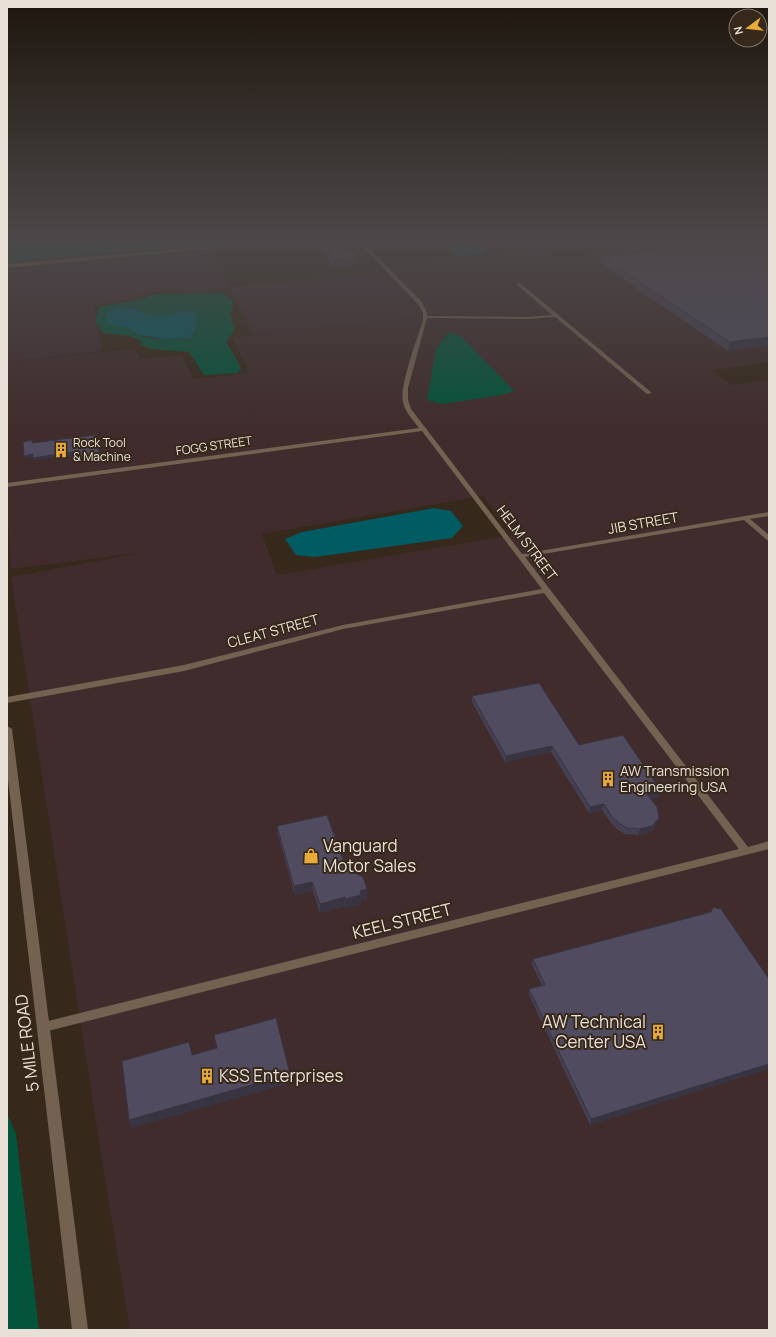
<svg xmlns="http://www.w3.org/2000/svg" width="776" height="1337" font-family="Manrope,sans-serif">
<rect width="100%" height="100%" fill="#36281a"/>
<path fill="#402c30" d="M210 251 230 287 383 273 415 306 417 317 253 335 230 287 196 292 168 290 150 292 121 302 94 305 102 351 7 362V270Z"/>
<path fill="#402c2c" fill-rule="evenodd" d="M592 241H769V362L712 370 732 385 769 380V1330H130L104 1173 11 577 139 553 11 569 7 509V362L135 349 141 359 181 355 194 379 249 373 233 338 253 335 416 317 415 306 377 266 542 251 554 259 611 253ZM483 496 512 535 277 575 262 534Z"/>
<g fill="#04533b" fill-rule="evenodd">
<path d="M7 241H245L7 262Z"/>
<path d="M223 293 232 300 233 309 230 313 235 329 226 342 238 362 241 369 237 373 204 375 189 352 151 349 140 345 142 341 129 336 103 333 95 322 99 307 138 300 156 294ZM124 307C138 310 149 316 164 315 172 315 179 310 186 310L188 312 194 313C195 323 197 330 189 338 173 340 153 340 138 335 132 332 128 328 121 327Z"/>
<path d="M449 332 462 337 514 391 502 395 442 404 427 400 436 349Z"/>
<path d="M7 1113 16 1134 39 1330H7Z"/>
</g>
<g fill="#005b62">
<path d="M448 241 476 242V243L487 252 471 255 455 256 445 243Z"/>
<path d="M117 307 135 309 148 314 158 315H166L186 310 188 312 197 313 198 315 195 317C198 325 195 333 189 338L165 339 139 335 126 328 111 325 106 321 108 312Z"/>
<path d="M434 508 451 511 463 526 452 538 315 557 296 555 285 539 302 532Z"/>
</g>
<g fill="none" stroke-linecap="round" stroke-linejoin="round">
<path fill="#736252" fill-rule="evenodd" d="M357 241H361L422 302 427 313V316L528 317 552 315 516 284 520 283 652 393 647 394 555 317 528 319 427 318 408 388V400L411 409 522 554 769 512V516L750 519 769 535V541L767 540 744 520 525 557 748 847 769 841V849L44 1032 40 1031 38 1027 40 1023 44 1022 739 849 544 593 343 629 184 671 7 703V697L184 665 343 625 542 589 422 431 7 487V483L419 428C413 420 405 412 403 402 399 386 418 337 423 320V313L418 304Z"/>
<path fill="#736252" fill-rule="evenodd" d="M7 726 12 729 88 1330H72L7 771Z"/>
<path fill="#736252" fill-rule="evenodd" d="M269 241H283L281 242 7 268V264Z"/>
</g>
<g fill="#454051">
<path d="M637 241 748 242 769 241V345L728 351 601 264 602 257 644 252 636 248Z"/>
<path d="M323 242 356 264 333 267 328 260 327 255 323 249Z"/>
<path d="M472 696 579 745 661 791 659 797 651 799 657 824 651 832 638 835 625 834 617 829 611 823 602 810 589 813 551 752 505 762 472 702Z"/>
<path d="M277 826 352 872 367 889V898L361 900V904L346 908 345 906 320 913 313 891 295 895 278 835Z"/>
<path d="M711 912 590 1125 529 995V989L542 985 532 965 533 959Z"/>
</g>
<g fill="#383442">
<path d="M356 257V264L333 267V259Z"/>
<path d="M769 337V345L728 351 730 342Z"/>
<path d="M79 451V454L34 460 33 458Z"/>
<path d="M33 454V457L25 458 24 456Z"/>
<path d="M100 457 101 460 81 462V460Z"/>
<path d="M552 746 551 752 505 762 506 756Z"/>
<path d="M661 791 659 797 646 800 647 794Z"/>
<path d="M604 804 602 810 589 813 590 807Z"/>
<path d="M659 818 657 824 651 832 638 835 640 829Z"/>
<path d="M312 882 313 891 295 895 294 886Z"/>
<path d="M367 889V898L361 900V904L346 908 345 899 360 891Z"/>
<path d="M345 897V906L320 913V904Z"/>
<path d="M769 1064V1069L590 1125 591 1119Z"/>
<path d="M290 1074 291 1083 131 1128 129 1120Z"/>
</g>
<g fill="#504b5e" stroke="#383442">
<path d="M337 241 346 251 350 250 356 257 333 259 327 252H331L323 242Z"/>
<path d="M638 241H746L748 242 761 241H769V337L730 342 602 257 655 251Z"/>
<path d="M95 435 100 457 81 460 79 451 33 458V454L24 456 23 442 32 440V443Z"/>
<path d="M539 683 579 745 623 735 661 791 647 794 657 807 659 818 652 826 640 829 627 828 619 823 612 817 604 804 590 807 552 746 506 756 472 696Z"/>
<path d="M327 815 346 868 350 867 352 872 363 877 367 889 360 891 361 895 345 899V897L320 904 312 882 294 886 277 826Z"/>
<path d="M713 907 721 909 769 979V1064L591 1119 529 989 545 985 533 959 711 912Z"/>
<path d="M276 1018 290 1074 129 1120 122 1061 189 1042 192 1055 217 1048 214 1035Z"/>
</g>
<linearGradient id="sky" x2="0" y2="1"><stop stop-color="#1e160e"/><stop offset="0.56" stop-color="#4c4849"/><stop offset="1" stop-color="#4c4849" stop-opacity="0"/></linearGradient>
<rect width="776" height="428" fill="url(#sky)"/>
<defs>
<symbol id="building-bare" viewBox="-9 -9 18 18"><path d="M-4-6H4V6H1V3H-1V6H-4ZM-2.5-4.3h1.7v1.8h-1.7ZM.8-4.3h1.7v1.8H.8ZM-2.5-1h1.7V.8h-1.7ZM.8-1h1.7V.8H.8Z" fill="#e9ab38" stroke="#36281a" stroke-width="2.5" paint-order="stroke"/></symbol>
<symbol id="shop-bare" viewBox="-9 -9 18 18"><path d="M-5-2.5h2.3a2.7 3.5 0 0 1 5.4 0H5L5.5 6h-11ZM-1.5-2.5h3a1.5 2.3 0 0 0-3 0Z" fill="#e9ab38" stroke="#36281a" stroke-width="2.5" paint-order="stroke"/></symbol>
</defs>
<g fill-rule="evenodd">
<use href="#building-bare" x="50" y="439" width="22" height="22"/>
<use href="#building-bare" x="597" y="768" width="22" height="22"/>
<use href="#shop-bare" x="300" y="845" width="22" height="22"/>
<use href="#building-bare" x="647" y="1021" width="22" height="22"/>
<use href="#building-bare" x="196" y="1065" width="22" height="22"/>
</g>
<g text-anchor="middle" stroke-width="4" stroke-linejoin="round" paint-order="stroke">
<g font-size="12" fill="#e9e0d7" stroke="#36281a" text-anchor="start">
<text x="73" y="447">Rock Tool<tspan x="73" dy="14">&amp; Machine</tspan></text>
</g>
<g font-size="12" fill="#e9e0d7" stroke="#36281a">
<text transform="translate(214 446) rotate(-8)" y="4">FOGG STREET</text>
</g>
<g font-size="14" fill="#e9e0d7" stroke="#36281a">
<text transform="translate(643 523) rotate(-10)" y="5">JIB STREET</text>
<text transform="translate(527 543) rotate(53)" y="5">HELM STREET</text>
<text transform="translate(273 631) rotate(-15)" y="5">CLEAT STREET</text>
</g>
<g font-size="14" fill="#e9e0d7" stroke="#36281a" text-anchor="start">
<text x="620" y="776">AW Transmission<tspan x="620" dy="16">Engineering USA</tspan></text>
</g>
<g font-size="17" fill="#e9e0d7" stroke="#36281a" text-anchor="start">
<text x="323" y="852">Vanguard<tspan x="323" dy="20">Motor Sales</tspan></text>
<text x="646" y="1028" text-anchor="end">AW Technical<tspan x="646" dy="20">Center USA</tspan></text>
<text x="219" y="1082">KSS Enterprises</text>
</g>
<g font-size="17" fill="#e9e0d7" stroke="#36281a">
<text transform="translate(402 921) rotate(-14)" y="6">KEEL STREET</text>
<text transform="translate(27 1043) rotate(-97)" y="6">5 MILE ROAD</text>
</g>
</g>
<rect width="776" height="1337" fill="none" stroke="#e9e0d7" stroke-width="16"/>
<g transform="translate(748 28) rotate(255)"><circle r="19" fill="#36281a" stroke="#7e7266"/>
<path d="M0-3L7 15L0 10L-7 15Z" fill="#e9ab38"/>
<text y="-6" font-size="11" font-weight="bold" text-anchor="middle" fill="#e9e0d7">N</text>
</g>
</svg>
